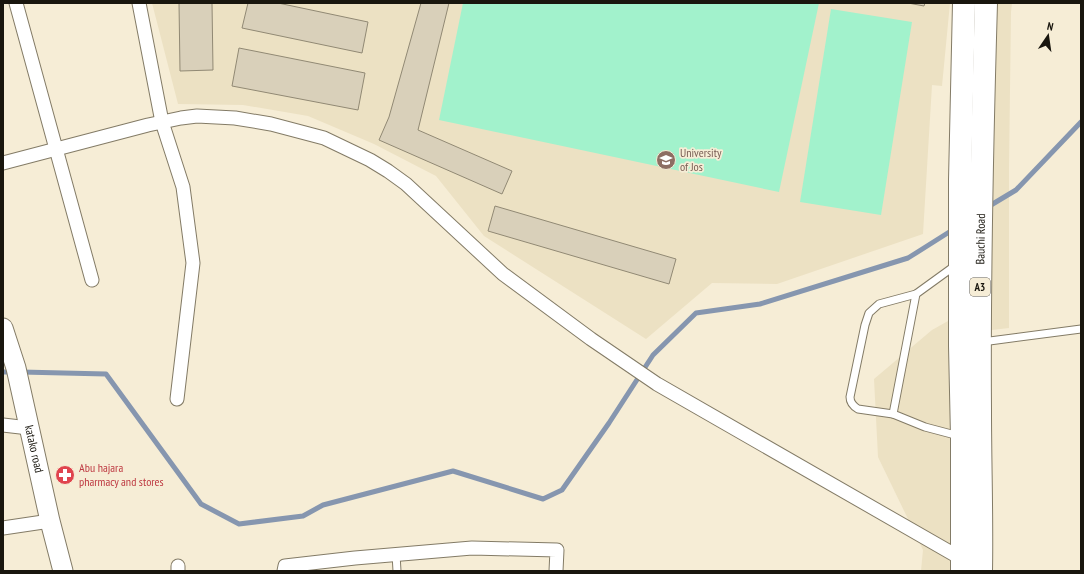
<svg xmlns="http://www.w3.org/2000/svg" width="1084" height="574" font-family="'PT Sans Narrow',sans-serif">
<rect width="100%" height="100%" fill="#f6edd6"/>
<g fill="#ece1c3">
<path d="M152 3H950L942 86 932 85 923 234 777 284 712 283 646 339 484 236 436 176 374 144 308 116 243 105 178 104Z"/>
<path d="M971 3H1012L1011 12 1009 168V328L966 333 965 571H921L923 550 878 457 874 379 932 330 964 312Z"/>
</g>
<g fill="#a2f2cc">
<path d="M463 3H819L779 192 439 120Z"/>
<path d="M831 9 912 22 881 215 800 202Z"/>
</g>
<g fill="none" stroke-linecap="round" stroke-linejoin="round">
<g stroke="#8696af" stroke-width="5">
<path d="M986 208 1016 190 1081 122"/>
<path d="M3 372H13"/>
<path d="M21 372 106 374 201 504 239 524 303 516 323 505 453 471 543 499 562 490 609 423 653 355 696 313 760 304 908 258 954 229"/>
</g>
</g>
<g fill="#d9d0ba" stroke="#918974">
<path d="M179 3H212L213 70 180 71Z"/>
<path d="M248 3H278L368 22 362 53 242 28Z"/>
<path d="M421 3H449L418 130 512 171 502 194 379 140 389 117Z"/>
<path d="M908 3H925L924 6Z"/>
<path d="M239 48 365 73 358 110 232 86Z"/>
<path d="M495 206 676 259 669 284 488 231Z"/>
</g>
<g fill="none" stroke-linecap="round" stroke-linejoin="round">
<defs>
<g id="lane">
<path d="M956 265 916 294 893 414 925 427 959 436"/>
<path d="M982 342 1081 329"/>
<path d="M893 414 858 409C853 406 850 403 850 397L865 325 869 313 879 304 916 294"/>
<path d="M396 554 397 571"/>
</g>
<g id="street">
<path d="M16 3 92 280"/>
<path d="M139 3 162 122 183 187 193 263 177 399"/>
<path d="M3 163 148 125 181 118 197 116 235 118 271 124 324 138 370 160 388 171 406 184 503 274 591 339 657 384 962 559 967 560"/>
<path d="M3 425 29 428"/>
<path d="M3 528 50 521"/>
<path d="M178 566V571"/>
<path d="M284 571 285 566 355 558 472 548 557 550 556 571"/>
</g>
<g id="secondary">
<path id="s1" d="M3 328 16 368 50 521 63 571"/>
</g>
<g id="highway">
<path d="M962 571V437L960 346V180L964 3"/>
<path id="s2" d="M981 571C982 518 980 464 980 411 979 275 982 139 986 3"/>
</g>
</defs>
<use href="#lane" stroke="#837b66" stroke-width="9"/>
<use href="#street" stroke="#837b66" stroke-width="15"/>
<use href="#secondary" stroke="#837b66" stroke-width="21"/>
<use href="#highway" stroke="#837b66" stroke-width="24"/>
<use href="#lane" stroke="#fff" stroke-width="7"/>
<use href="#street" stroke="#fff" stroke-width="13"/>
<use href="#secondary" stroke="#fff" stroke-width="19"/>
<use href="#highway" stroke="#fff" stroke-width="22"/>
</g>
<defs>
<symbol id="university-disc" viewBox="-11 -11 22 22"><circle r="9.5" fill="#8d6e63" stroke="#f6edd6"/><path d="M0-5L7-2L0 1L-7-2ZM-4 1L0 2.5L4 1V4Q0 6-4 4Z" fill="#fff"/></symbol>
<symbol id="pharmacy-disc" viewBox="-11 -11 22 22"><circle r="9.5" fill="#e0444e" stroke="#f6edd6"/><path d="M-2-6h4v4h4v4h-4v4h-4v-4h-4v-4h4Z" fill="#fff"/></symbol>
</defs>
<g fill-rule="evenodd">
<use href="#university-disc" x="655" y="149" width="22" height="22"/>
<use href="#pharmacy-disc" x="54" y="464" width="22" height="22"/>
</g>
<g text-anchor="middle" stroke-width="3.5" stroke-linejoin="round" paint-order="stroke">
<rect fill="#f6edd6" stroke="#5b564a" stroke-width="1" x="970" y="278" width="20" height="18" rx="3"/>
<g font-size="11" font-weight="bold" fill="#19160e">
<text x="980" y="291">A3</text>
</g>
<g font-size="12" fill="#785e54" stroke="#f6edd6" text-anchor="start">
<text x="680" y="157">University<tspan x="680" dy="14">of Jos</tspan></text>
</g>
<g font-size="12" fill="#19160e" stroke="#f6edd6">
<text dy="4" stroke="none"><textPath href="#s2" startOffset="332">Bauchi Road</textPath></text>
<text dy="4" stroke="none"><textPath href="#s1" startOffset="125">katako road</textPath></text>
</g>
<g font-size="12" fill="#be3a42" stroke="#f6edd6" text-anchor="start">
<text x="79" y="472">Abu hajara<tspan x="79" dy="14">pharmacy and stores</tspan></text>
</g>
</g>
<rect width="1084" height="574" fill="none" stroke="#19160e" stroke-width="8"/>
<g transform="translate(1048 36) rotate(13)" stroke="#f6edd6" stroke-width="3" paint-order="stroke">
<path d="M0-3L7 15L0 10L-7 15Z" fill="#19160e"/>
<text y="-6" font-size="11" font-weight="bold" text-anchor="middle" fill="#19160e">N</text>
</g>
</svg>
